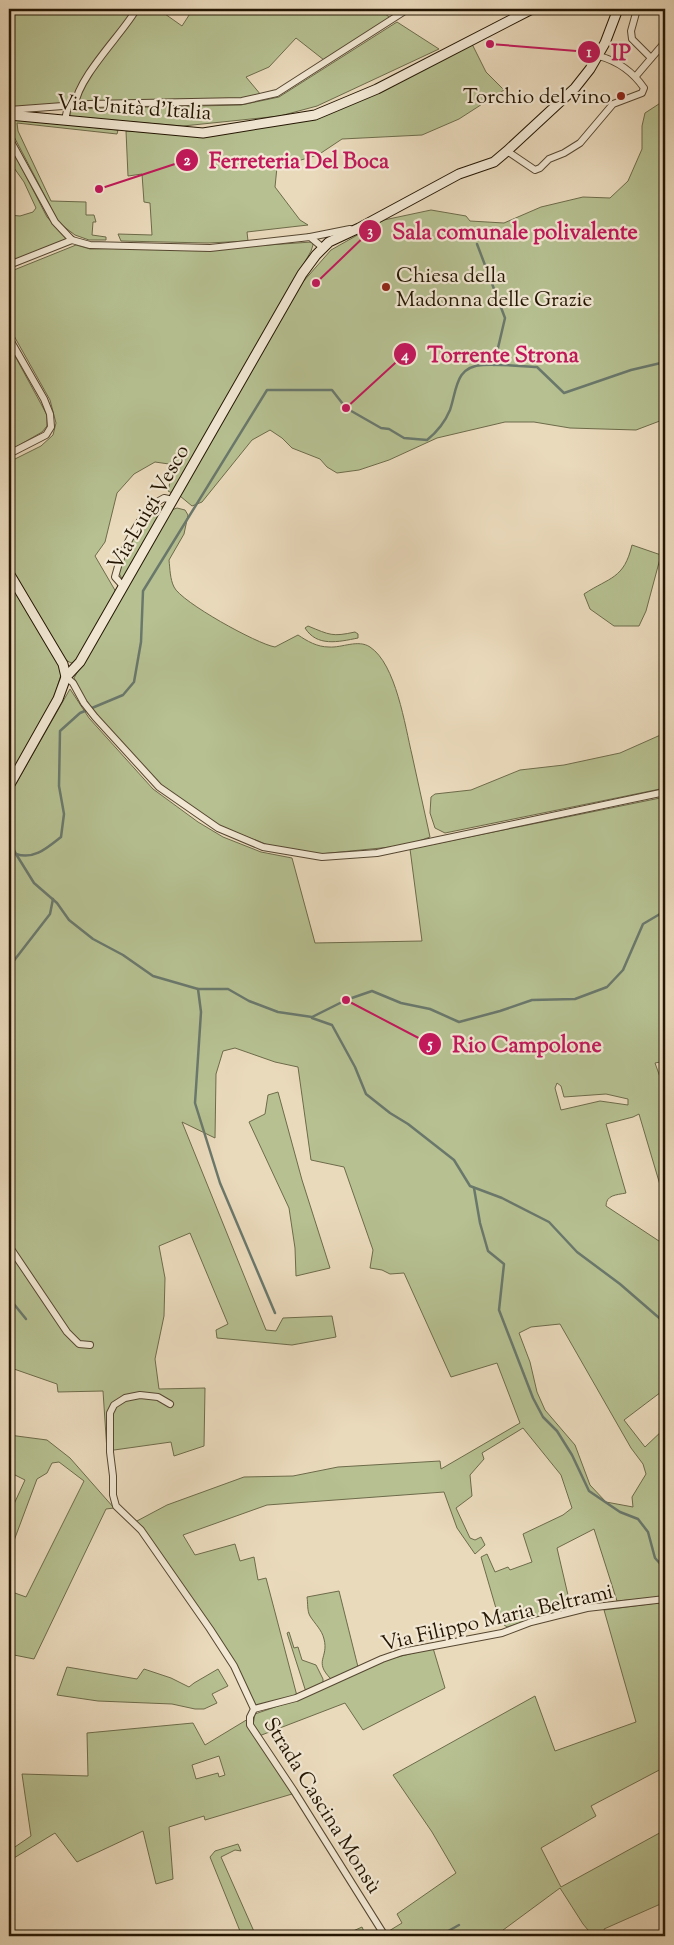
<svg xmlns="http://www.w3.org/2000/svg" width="674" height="1945" font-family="'Sorts Mill Goudy',serif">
<rect width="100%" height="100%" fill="#eadabc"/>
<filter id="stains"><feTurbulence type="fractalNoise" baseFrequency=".004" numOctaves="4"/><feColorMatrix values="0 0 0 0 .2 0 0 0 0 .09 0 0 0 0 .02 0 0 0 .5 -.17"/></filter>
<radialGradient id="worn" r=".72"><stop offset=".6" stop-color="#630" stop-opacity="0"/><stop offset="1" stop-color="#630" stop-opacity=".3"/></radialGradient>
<g fill="#b6c091" stroke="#6d6b4a" fill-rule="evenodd">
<path d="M9 9H158L182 26 193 9H380L390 18 324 60 296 38 269 67 246 77 261 95 240 99 87 101 9 108Z"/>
<path d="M397 22 439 49 317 106 280 116 183 126 70 117V109L241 105 279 97Z"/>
<path d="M472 44 486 72 504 90 459 119 422 135 342 139 318 155 277 167 275 187 300 220 308 225 247 232 248 241 208 243 121 241 118 234 152 235 150 203 144 202 142 174 128 176 126 131 203 135 313 117Z"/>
<path d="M665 100V419L636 430 570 428 534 422H505L437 438 389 460 359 470 337 473 327 467 320 459 292 448 282 438 270 430 252 440 202 502 192 506 180 496 302 283 331 250 384 220 431 210 466 216 470 221 504 223 541 207 583 197 610 198 628 181 642 149V126L645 113Z"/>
<path d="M11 119 118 130 117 134 17 123 18 131 51 201 86 202V215H94L96 222H93L92 235 106 237V240H89L75 235 59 223 9 127V122Z"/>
<path d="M10 145 47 217 68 240 9 264V215L20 216 33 212 36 208 24 182 12 165Z"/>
<path d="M312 242 313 245 311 251 174 494 168 491 172 473 169 464 155 462 134 474 117 493 105 542 95 556 116 592 76 661 71 663 66 660 9 566V462L41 446 53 435 56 423 50 400 9 327V272L76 245 90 249 126 248 194 250Z"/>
<path d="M9 345 47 415V426L42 432 9 451Z"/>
<path d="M162 506 165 508 123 581 119 573C126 548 140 521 162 506Z"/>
<path d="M177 508 185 510 188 515 184 534 169 560C170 569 170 579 174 587 181 602 257 644 275 647L298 635C307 641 317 647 329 647 342 648 358 639 370 647 396 664 405 726 412 755 418 782 424 810 430 837L416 842 391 847 320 854 268 845 219 826 159 783 96 715 84 697 74 678 169 511Z"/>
<path d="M632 545 661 555 646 611 639 626H614L590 609 584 594C610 577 624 579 632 545Z"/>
<path d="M9 579 56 658 62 671 55 695 12 772 9 768Z"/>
<path d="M308 626C330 635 332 637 355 632L358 634V638C338 642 317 647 305 628Z"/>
<path d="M70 689 89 718 153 789 198 822 223 837 261 852 292 858 315 943 422 941 410 849 665 797V1061L655 1063 665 1091V1195H663L639 1114 633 1117 606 1124 626 1193C616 1195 606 1195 606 1206L665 1245V1389L624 1420 645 1447 665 1428V1597L617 1601 594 1529 557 1548 571 1608 507 1627 500 1622 481 1557 487 1554 495 1572 508 1567 510 1570 532 1562 523 1534 563 1515 572 1508 561 1475 523 1428 482 1453 484 1459 470 1475 472 1496 456 1508 470 1538 475 1540 481 1537 485 1545 475 1554 457 1528 444 1492 267 1505 183 1535 195 1555 235 1544 240 1561 254 1557 258 1580 266 1578 297 1696 255 1706 234 1666 135 1522 167 1505 244 1477 293 1476 338 1467 440 1461 441 1469 520 1423 497 1363 451 1377 404 1273 390 1274 382 1270 370 1268 373 1250 344 1167 311 1160 298 1067 275 1062 235 1048 223 1051 216 1074 215 1138 182 1122 266 1330 276 1331 283 1318 332 1316 336 1337 292 1345 217 1338 216 1330 228 1324 190 1233 159 1246 165 1278 164 1316 155 1359 159 1389 205 1388 204 1446 174 1456 171 1442 107 1451 103 1391 58 1392 57 1384 14 1369H9V796ZM557 1083 561 1086 564 1097 606 1094 628 1099V1105L600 1101 561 1110 555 1088ZM560 1324 631 1448 643 1464 646 1474 632 1497 633 1507 606 1502 590 1485 575 1445 545 1410 537 1392 530 1362 519 1333 531 1327Z"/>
<path d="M665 733V788L445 833 435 828 430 813 431 797 435 794 471 790 520 770 564 765 620 753Z"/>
<path d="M278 1092 302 1180 330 1268 296 1276 295 1248 289 1208 249 1122 265 1114 268 1095Z"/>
<path d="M9 1435 47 1440 70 1458 114 1508 106 1509 34 1659 9 1654V1598L12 1592 26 1597 84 1481 59 1462 52 1463 47 1473 37 1479 9 1554V1515L25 1480 9 1472Z"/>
<path d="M339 1591 358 1667 331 1679C313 1661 329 1658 324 1639 322 1630 315 1624 310 1616 307 1611 308 1603 307 1597Z"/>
<path d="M665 1602V1767L591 1806 596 1816 541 1848 561 1887 665 1830V1902L604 1929 607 1936H593L583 1924 560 1888 495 1936H386L384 1934 402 1923 397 1914 456 1873 432 1832 393 1775 535 1696 555 1751 636 1722 604 1610Z"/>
<path d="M289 1632 294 1648 298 1647 302 1660 316 1665 323 1679V1685L306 1692 287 1633Z"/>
<path d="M433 1648 445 1688 363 1730 345 1703 259 1736 253 1725 255 1714 298 1699 382 1661Z"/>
<path d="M67 1667 137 1679 144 1669 171 1678 189 1687 194 1683 218 1669 228 1686 212 1694 217 1703 204 1709H195L172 1704 98 1701 57 1695Z"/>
<path d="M248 1719 292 1794 205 1820 204 1816 169 1827 173 1879 156 1884 143 1831 77 1862 55 1833 9 1861V1851L31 1836 22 1774 88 1776 87 1733 193 1723 205 1745ZM219 1756 225 1775 219 1777 218 1773 196 1779 192 1765Z"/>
<path d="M238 1844 241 1851 235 1850 221 1857 256 1936H242L210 1857 215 1851Z"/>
<path d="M362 1927 366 1936H342Z"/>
</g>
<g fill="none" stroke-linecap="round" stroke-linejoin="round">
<g stroke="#6a786c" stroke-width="2.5">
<path d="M477 244 505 318 494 365"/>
<path d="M9 840 16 854C34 860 47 848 61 837L64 814 59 786 60 731 80 713 123 695 134 682 141 642 143 591 267 390H332L346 408 381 428 389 429 404 438 427 440C437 432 445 422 450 410 457 390 455 366 483 365 500 364 519 366 537 367L564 393 631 370 665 362"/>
<path d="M16 854 34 883 57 903 69 920 93 939 123 955 153 976 198 989H228L249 1001 278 1012 312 1017 346 1000 372 991 401 1003 430 1009 459 1022 500 1011 532 1000 575 999 607 987 623 970 643 924 665 911"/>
<path d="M9 967 50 914 53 899"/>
<path d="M198 989 201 1012 195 1103 220 1183 275 1313"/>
<path d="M312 1018 332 1025 355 1067 366 1094 390 1113 408 1124 454 1160 470 1186 502 1198 549 1222 577 1252 620 1284 665 1323"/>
<path d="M474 1188 480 1223 488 1251 504 1264 499 1310 533 1398 543 1417 557 1431 572 1455 589 1491 620 1512 638 1519 648 1532 655 1558 665 1569"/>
<path d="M9 1298 26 1319"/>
<path d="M9 1935 27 1933 37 1936"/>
<path d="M396 1936 441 1935 459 1925"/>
</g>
<defs>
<g id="street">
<path d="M639 9 636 13 631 31 632 39 651 58"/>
<path d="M636 76 665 42"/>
<path d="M75 105C78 78 119 37 134 13L133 9"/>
<path d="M9 110 90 104 242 101 277 93 408 9"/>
<path d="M65 120 68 106"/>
<path d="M9 138 55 222 72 240 90 245 210 248 310 237 322 247"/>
<path d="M507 151 535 170 540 168 549 159 564 153 580 143 613 104 642 93 644 88C633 72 617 61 599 56"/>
<path d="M310 237 350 229"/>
<path d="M9 265 72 240"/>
<path d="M9 338 44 399 50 414 51 427 46 435 9 454"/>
<path d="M123 586 115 577C121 552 141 509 164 498L173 500"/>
<path d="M66 677 73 683 84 703 95 717 159 787 218 828 263 847 322 857 377 853 665 792"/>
<path d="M9 1246 67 1332 79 1344 90 1345"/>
<path d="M170 1404 158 1397 140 1395 125 1398 114 1405 110 1413V1452L113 1476V1495L116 1506 141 1530 210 1629 234 1666 254 1709 250 1717V1725L294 1791 385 1936"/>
<path d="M254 1709 296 1698 382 1659 402 1652 502 1633 531 1622 587 1608 665 1599"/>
</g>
<g id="secondary">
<path d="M9 115 203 133 315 115 377 89 532 9"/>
<path d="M9 573 63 664 66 677"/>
<path d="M9 786 58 699 66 677 80 662 302 274 316 255 329 242 359 228 459 174 494 162 507 151 575 88 590 69 605 43 618 9"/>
</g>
</defs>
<use href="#street" stroke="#564731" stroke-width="8"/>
<use href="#secondary" stroke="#241603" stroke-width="11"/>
<use href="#street" stroke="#f1e7d3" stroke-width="6"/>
<use href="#secondary" stroke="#f1e7d3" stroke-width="9"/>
</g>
<g fill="#8f2418" stroke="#f1e7d3" stroke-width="2">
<circle cx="621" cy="96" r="5"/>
<circle cx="386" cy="287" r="5"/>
</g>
<g text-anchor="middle" stroke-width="4.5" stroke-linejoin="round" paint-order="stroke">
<g font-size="21" fill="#241603" stroke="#f1e7d3" text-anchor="end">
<text x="611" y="103">Torchio del vino</text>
<text x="396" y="282" text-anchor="start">Chiesa della<tspan x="396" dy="24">Madonna delle Grazie</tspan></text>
</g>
<g font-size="21" fill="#241603" stroke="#f1e7d3">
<text transform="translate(134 107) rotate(4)" y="7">Via Unità d'Italia</text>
<text transform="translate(148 507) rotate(-60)" y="7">Via Luigi Vesco</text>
<text transform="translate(497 1617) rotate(-13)" y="7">Via Filippo Maria Beltrami</text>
<text transform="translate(323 1805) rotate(58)" y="7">Strada Cascina Monsù</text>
</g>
</g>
<path fill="none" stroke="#c2185b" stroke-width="2" d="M490 44L589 52M99 189L187 160M316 283L370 231M346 408L405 354M346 1000L430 1044"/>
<g fill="#c2185b" stroke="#f1e7d3" stroke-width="2">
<circle cx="490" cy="44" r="5"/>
<circle cx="99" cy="189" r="5"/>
<circle cx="316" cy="283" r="5"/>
<circle cx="346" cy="408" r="5"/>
<circle cx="346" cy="1000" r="5"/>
<circle cx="589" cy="52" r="12"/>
<circle cx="187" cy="160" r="12"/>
<circle cx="370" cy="231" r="12"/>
<circle cx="405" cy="354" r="12"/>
<circle cx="430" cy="1044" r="12"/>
</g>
<g font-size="15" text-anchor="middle" font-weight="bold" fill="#fff">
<text x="589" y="57">1</text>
<text x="187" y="165">2</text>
<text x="370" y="236">3</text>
<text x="405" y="360">4</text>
<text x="430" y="1049">5</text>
</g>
<g font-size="22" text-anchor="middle" font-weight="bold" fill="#c2185b" stroke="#f1e7d3" stroke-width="4.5" stroke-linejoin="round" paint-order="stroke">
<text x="621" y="60">IP</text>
<text x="299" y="168">Ferreteria Del Boca</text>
<text x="515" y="239">Sala comunale polivalente</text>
<text x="503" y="362">Torrente Strona</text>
<text x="527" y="1052">Rio Campolone</text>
</g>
<rect width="674" height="1945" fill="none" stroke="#eadabc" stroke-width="30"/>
<rect x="10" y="10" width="654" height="1925" fill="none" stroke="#241603" stroke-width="2.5"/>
<rect x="15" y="15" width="644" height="1915" fill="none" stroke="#241603"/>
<rect width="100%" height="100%" filter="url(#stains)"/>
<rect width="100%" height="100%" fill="url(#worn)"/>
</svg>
